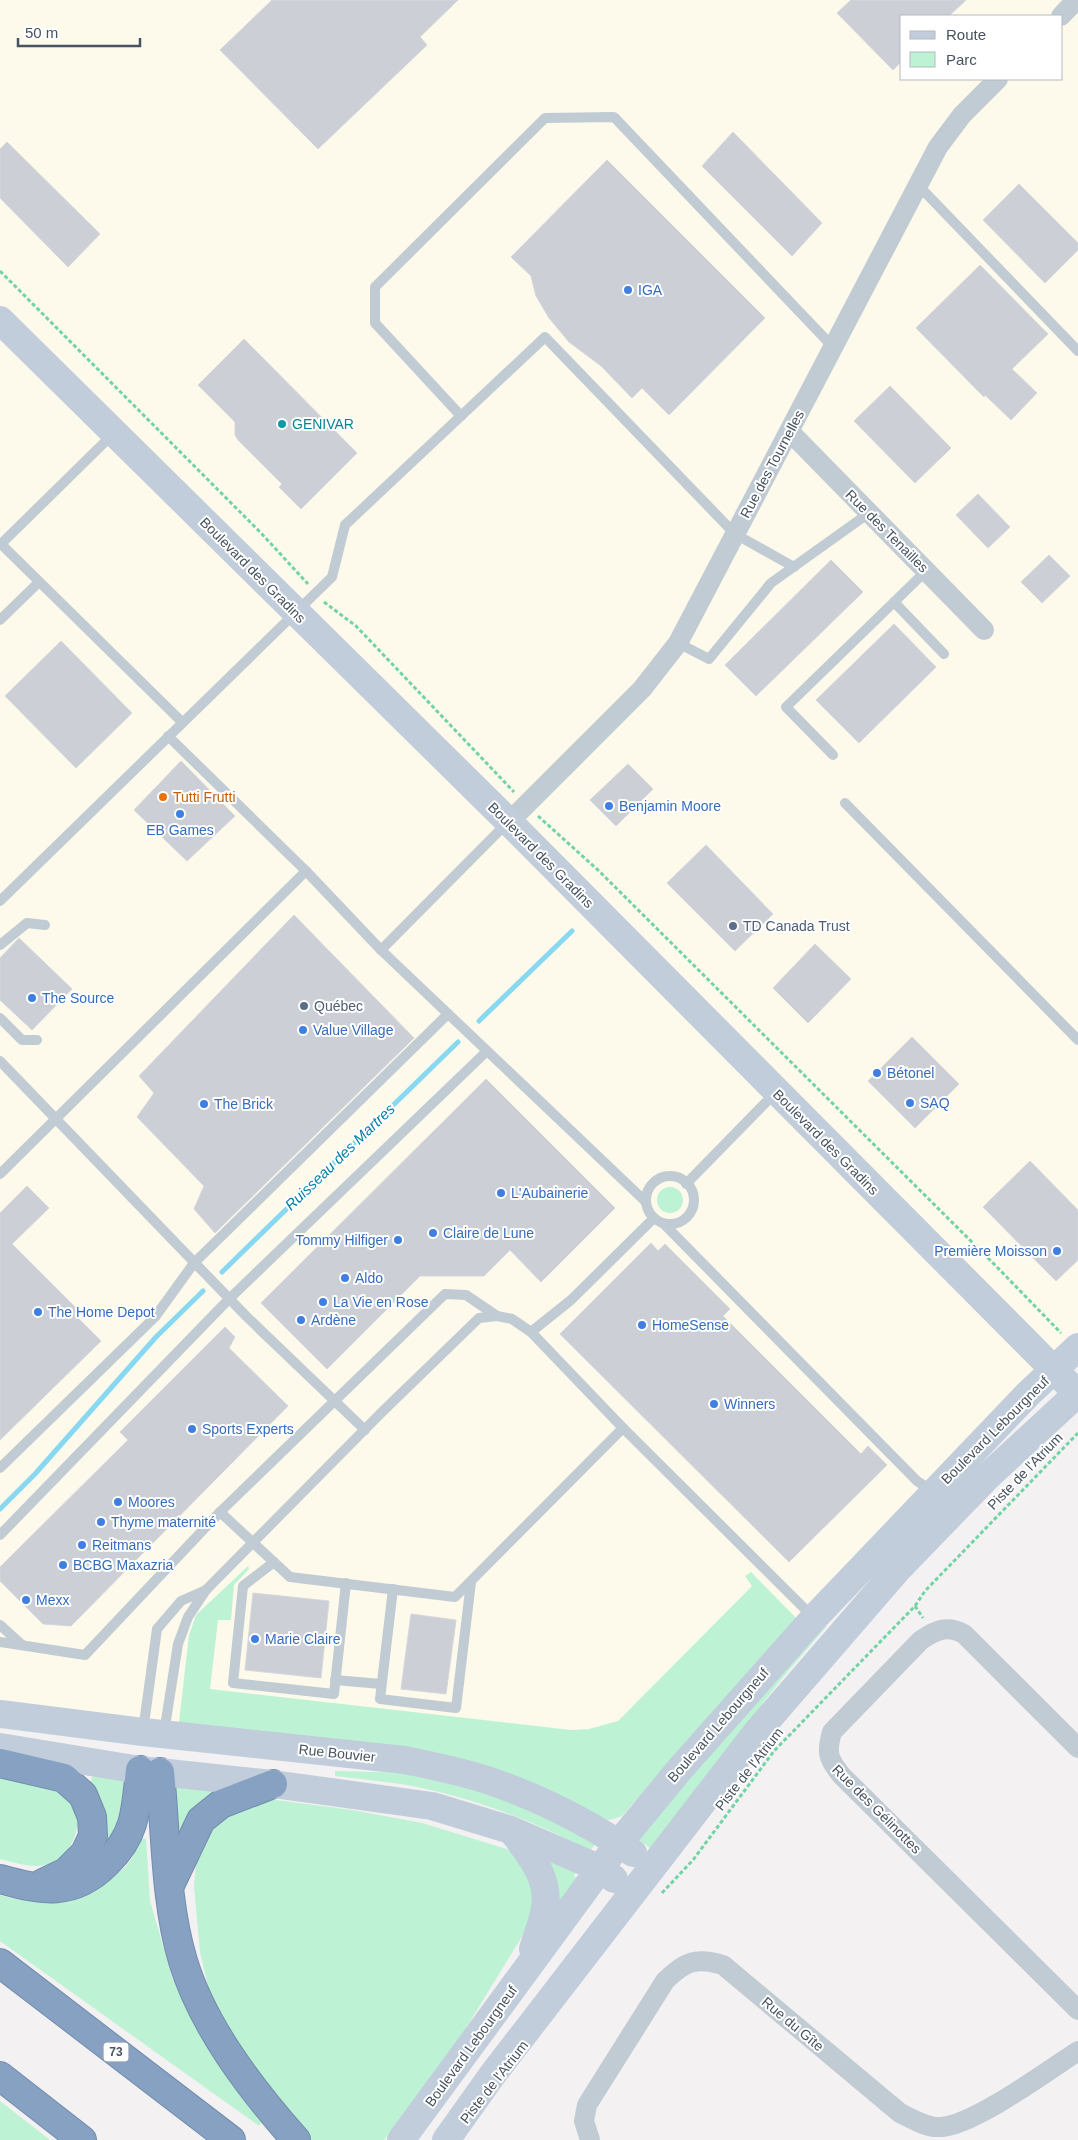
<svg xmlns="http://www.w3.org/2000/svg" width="1078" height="2140" font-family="Arial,sans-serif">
<rect width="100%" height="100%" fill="#f3f1f1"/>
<path fill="#fdf9eb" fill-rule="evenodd" d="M0 0H1078V1344L767 1669 486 1780 0 1714ZM902 16H1062V79H902Z"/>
<g fill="#bdf3d4">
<circle cx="670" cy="1200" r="13"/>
<path d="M248 1566 249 1569 234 1585 231 1620H218L210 1689 571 1730 589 1729 618 1721 752 1586 745 1576 751 1572 797 1619 622 1816 610 1820 601 1819 525 1783 179 1722 189 1635 196 1615Z"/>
<path d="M823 1624 826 1627 784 1676 650 1848 639 1840 715 1748Z"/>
<path d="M335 1771 423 1773 521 1805 596 1843 590 1851C534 1820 470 1797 407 1785 383 1781 359 1779 335 1776Z"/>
<path d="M0 1775C12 1778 53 1783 61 1788 90 1805 78 1854 49 1864 33 1869 16 1863 0 1859Z"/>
<path d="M93 1775 129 1777 125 1820 105 1847 103 1844 90 1783Z"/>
<path d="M174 1785 215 1788 217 1792 183 1830 174 1826Z"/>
<path d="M253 1800H276L352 1810 422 1823 510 1850 526 1866 535 1899 526 1930 450 2054 384 2140H310L259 2082 223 2022 209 1990 200 1952 194 1886 197 1852 213 1821Z"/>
<path d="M140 1838 146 1839 150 1901 173 1980 195 2025 262 2121 259 2126 0 1941V1895C39 1907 79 1904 112 1878 119 1872 127 1867 131 1859 135 1853 137 1845 140 1838Z"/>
<path d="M554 1859 577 1869 574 1876 581 1881 564 1904 555 1901 548 1865Z"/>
<path d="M0 2101 50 2140H0Z"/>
</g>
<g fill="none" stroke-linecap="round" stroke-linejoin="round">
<g stroke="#88d8f2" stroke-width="5">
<path d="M479 1021 572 931"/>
<path d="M222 1272 458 1042"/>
<path d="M0 1509 35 1474 156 1337 203 1291"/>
</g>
</g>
<g fill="#ccd0d6" stroke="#d4d7dd">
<path d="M272 0H458L420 37 427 45 318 149 220 50Z"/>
<path d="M851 0H966L949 16H902V61L893 70 837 13Z"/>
<path d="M733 132 822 223 792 256 702 166Z"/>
<path d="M7 142 100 234 68 267 0 198V149Z"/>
<path d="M607 160 765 318 669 415 642 388 632 398 601 366 569 342 549 318 536 296 531 276 511 257Z"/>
<path d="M1019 184 1078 243V250L1045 283 983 220Z"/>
<path d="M980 265 1048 334 1012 369 1037 393 1011 420 985 395 984 397 916 328Z"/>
<path d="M244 339 357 453 301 509 279 487 282 484 238 440 235 435V422L198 385Z"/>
<path d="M890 386 951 448 915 483 854 421Z"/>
<path d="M978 494 1010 527 988 548 956 515Z"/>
<path d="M1049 555 1070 576 1042 603 1021 582Z"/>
<path d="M831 560 863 592 756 696 725 665Z"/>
<path d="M894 624 936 667 859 743 816 700Z"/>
<path d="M61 641 132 713 76 768 5 696Z"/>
<path d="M181 761 235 816 187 861 134 810Z"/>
<path d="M628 764 653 789 616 826 590 800Z"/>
<path d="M706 845 773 914 735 951 667 883Z"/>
<path d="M294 915 414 1038 215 1233 194 1209 204 1186 137 1117 154 1093 139 1076Z"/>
<path d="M19 938 72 989 32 1030 0 1000V958Z"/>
<path d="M815 944 851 979 808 1023 773 988Z"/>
<path d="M912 1037 959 1084 915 1128 868 1081Z"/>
<path d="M486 1079 615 1208 541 1282 510 1250 484 1276H420L327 1369 261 1303Z"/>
<path d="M1030 1161 1078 1210V1260L1056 1281 983 1207Z"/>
<path d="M27 1186 49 1208 12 1244 78 1310 74 1314 101 1341 0 1440V1213Z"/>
<path d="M651 1243 658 1251 665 1244 730 1309 723 1316 861 1454 868 1446 887 1465 789 1562 560 1334Z"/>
<path d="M225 1327 235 1337 229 1348 288 1406 71 1626 43 1624 0 1581V1567L128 1440 120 1432Z"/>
<path d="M253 1593 329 1601 321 1678 245 1670Z"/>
<path d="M411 1614 456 1620 446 1694 401 1689Z"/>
</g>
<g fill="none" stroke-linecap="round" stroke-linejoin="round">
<defs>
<g id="highway">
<path d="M0 1763 64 1778 83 1795 92 1817 93 1836 85 1853 66 1872 43 1883"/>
<path d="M160 1772C166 1834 165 1901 183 1961 203 2027 251 2089 296 2140"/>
<path d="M0 1879C42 1891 73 1897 107 1863 119 1851 127 1840 132 1824 137 1807 138 1788 140 1770"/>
<path d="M171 1883 201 1820 221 1804 273 1784"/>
<path d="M0 1963 231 2140"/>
<path d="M0 2076 82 2140"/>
</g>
</defs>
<use href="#highway" stroke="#718cae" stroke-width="30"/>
<g stroke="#73d3a7" stroke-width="3" stroke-dasharray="4 2.5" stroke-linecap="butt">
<path d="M0 271 261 533 308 584"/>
<path d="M324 602 356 626 514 792"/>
<path d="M538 816 599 871 995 1265 1061 1333"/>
<path d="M915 1606 923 1618"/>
<path d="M662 1893 693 1860 774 1751 915 1606 925 1591 1078 1433"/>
</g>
<g stroke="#c1cbd3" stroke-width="10">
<path d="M918 185 1078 351"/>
<path d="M461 416 375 323V287L545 118 614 117 833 347"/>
<path d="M0 543 182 722"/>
<path d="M1 544 113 434"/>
<path d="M894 602 944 654"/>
<path d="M0 620 39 582"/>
<path d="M678 643 709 659 771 583 869 513"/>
<path d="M168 736 306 871 381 950 646 1202"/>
<path d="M833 755 786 707 926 571"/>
<path d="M845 803 1078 1040"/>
<path d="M0 901 332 577 345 525 545 337 735 534 794 567"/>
<path d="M0 945 27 923 45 925"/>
<path d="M381 950 508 822"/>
<path d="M0 1018 22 1040H37"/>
<path d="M0 1061 247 1317 365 1430"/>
<path d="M0 1174 306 871"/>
<circle cx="670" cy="1200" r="24"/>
<path d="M686 1184 776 1092"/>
<path d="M663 1223 917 1481 934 1492"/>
<path d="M531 1332 571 1300 654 1218"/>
<path d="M0 1468 155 1317 194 1263 448 1014"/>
<path d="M220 1512 290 1577 455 1597 623 1428"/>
<path d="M0 1535 229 1299 487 1051"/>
<path d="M274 1562 243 1586 233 1683 334 1694 346 1583"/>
<path d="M393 1589 380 1699 456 1708 471 1582"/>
<path d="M206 1590 382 1412 479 1318 497 1316 512 1319 531 1332 623 1428 814 1618"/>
<path d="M0 1625 22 1645"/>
<path d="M0 1642 85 1655 220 1512 445 1294 466 1295 497 1316"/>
<path d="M335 1680 381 1684"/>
<path d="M143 1731 157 1629 181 1601 206 1590 188 1617 178 1644 164 1733"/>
</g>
<g stroke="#c1cbd3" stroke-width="20">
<path d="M1061 16 1076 0"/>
<path d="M790 432 984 630"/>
<path d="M509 822 642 689 678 643 938 147 962 115 998 79"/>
<path d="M1078 1748 964 1634C947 1625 936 1630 921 1640L832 1732C826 1753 828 1759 842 1776L1078 2010"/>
<path d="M590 2140 584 2121 587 2105 665 1981C685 1961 696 1957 723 1965L900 2113C912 2119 927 2128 940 2127 971 2127 1049 2070 1078 2051"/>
</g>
<g stroke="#c2cddb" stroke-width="28">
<path d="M0 320 509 822 1077 1393"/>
<path d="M0 1714 143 1732 405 1760C433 1766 460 1771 487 1780 538 1797 589 1823 633 1853"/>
<path d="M0 1747 140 1770 273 1784 432 1806 511 1830 601 1869 614 1879"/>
<path d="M512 1831C529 1854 550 1877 545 1908 543 1921 537 1936 533 1949"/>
<path d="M401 2140 619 1843 680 1769 814 1618 1028 1394 1078 1347"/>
<path d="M446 2140 493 2074 756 1733 897 1570 988 1476 1078 1393"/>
</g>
<use href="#highway" stroke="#86a1c2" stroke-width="28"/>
</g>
<g fill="#3f7fe0" stroke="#fff" stroke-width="2">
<circle cx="628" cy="290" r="5"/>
<circle cx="609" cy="806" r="5"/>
<circle cx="180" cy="814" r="5"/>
<circle cx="32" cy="998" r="5"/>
<circle cx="303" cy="1030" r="5"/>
<circle cx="877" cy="1073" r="5"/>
<circle cx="910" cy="1103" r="5"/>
<circle cx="204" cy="1104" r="5"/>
<circle cx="501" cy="1193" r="5"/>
<circle cx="433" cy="1233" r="5"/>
<circle cx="398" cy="1240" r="5"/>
<circle cx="1057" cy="1251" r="5"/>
<circle cx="345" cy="1278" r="5"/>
<circle cx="323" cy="1302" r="5"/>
<circle cx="38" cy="1312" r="5"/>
<circle cx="301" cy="1320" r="5"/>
<circle cx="642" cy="1325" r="5"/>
<circle cx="714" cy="1404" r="5"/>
<circle cx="192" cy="1429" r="5"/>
<circle cx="118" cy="1502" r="5"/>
<circle cx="101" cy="1522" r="5"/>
<circle cx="82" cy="1545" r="5"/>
<circle cx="63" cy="1565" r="5"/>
<circle cx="26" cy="1600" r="5"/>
<circle cx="255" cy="1639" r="5"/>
</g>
<circle fill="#0f9aa8" stroke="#fff" stroke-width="2" cx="282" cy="424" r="5"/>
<circle fill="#e8710a" stroke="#fff" stroke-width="2" cx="163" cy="797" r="5"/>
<g fill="#5c6f8a" stroke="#fff" stroke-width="2">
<circle cx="733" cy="926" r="5"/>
<circle cx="304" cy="1006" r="5"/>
</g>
<g text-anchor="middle" stroke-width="4" stroke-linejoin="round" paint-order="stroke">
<rect fill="#fff" stroke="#7e8790" stroke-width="1" x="103.5" y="2042.5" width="25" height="19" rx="4"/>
<g font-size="12" font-weight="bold" fill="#475360">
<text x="116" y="2056">73</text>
</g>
<g font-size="14" fill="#366cbe" stroke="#fff" text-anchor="start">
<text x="638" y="295">IGA</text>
<text x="619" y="811">Benjamin Moore</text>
<text x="180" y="835" text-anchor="middle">EB Games</text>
<text x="42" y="1003">The Source</text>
<text x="313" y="1035">Value Village</text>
<text x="887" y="1078">Bétonel</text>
<text x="920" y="1108">SAQ</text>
<text x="214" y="1109">The Brick</text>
<text x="511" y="1198">L'Aubainerie</text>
<text x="443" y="1238">Claire de Lune</text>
<text x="388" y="1245" text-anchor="end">Tommy Hilfiger</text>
<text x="1047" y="1256" text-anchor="end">Première Moisson</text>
<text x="355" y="1283">Aldo</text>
<text x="333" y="1307">La Vie en Rose</text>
<text x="48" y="1317">The Home Depot</text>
<text x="311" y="1325">Ardène</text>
<text x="652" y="1330">HomeSense</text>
<text x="724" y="1409">Winners</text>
<text x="202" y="1434">Sports Experts</text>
<text x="128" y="1507">Moores</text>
<text x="111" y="1527">Thyme maternité</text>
<text x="92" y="1550">Reitmans</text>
<text x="73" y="1570">BCBG Maxazria</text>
<text x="36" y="1605">Mexx</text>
<text x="265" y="1644">Marie Claire</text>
</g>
<g font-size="14" fill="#0d838f" stroke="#fff" text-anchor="start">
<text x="292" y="429">GENIVAR</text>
</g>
<g font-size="14" fill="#475360" stroke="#fff">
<text transform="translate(772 464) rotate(-62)" y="5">Rue des Tournelles</text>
<text transform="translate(887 531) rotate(45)" y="5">Rue des Tenailles</text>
<text transform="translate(253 570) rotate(45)" y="5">Boulevard des Gradins</text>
<text transform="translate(541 855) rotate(45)" y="5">Boulevard des Gradins</text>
<text transform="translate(826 1142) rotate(45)" y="5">Boulevard des Gradins</text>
<text transform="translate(995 1430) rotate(-45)" y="5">Boulevard Lebourgneuf</text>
<text transform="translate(1025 1471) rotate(-46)" y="5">Piste de l'Atrium</text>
<text transform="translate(718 1725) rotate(-49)" y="5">Boulevard Lebourgneuf</text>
<text transform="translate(337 1753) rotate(6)" y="5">Rue Bouvier</text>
<text transform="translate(749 1769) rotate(-52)" y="5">Piste de l'Atrium</text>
<text transform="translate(877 1809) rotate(45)" y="5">Rue des Gélinottes</text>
<text transform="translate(793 2024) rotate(40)" y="5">Rue du Gîte</text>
<text transform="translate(471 2046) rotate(-54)" y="5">Boulevard Lebourgneuf</text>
<text transform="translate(494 2082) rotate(-52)" y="5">Piste de l'Atrium</text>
</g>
<g font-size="14" fill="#c56008" stroke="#fff" text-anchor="start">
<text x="173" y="802">Tutti Frutti</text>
</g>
<g font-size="14" fill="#4e5e75" stroke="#fff" text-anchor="start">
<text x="743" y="931">TD Canada Trust</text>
<text x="314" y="1011">Québec</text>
</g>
<g font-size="15" font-style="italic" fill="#047fa7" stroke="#fff">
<text transform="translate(340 1157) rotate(-44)" y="5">Ruisseau des Martres</text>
</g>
</g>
<rect x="900" y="15" width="162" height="65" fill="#ffffff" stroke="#b5babf"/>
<rect x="910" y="31" width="25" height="8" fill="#c2cddb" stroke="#b5babf"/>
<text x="946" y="40" font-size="15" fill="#475360">Route</text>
<rect x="910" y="52" width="25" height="15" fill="#bdf3d4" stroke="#b5babf"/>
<text x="946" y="65" font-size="15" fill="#475360">Parc</text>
<path d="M18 38v8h122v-8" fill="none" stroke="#475360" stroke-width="2.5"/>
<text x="25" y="38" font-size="15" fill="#475360" stroke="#ffffff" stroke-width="4" paint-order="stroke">50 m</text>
</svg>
